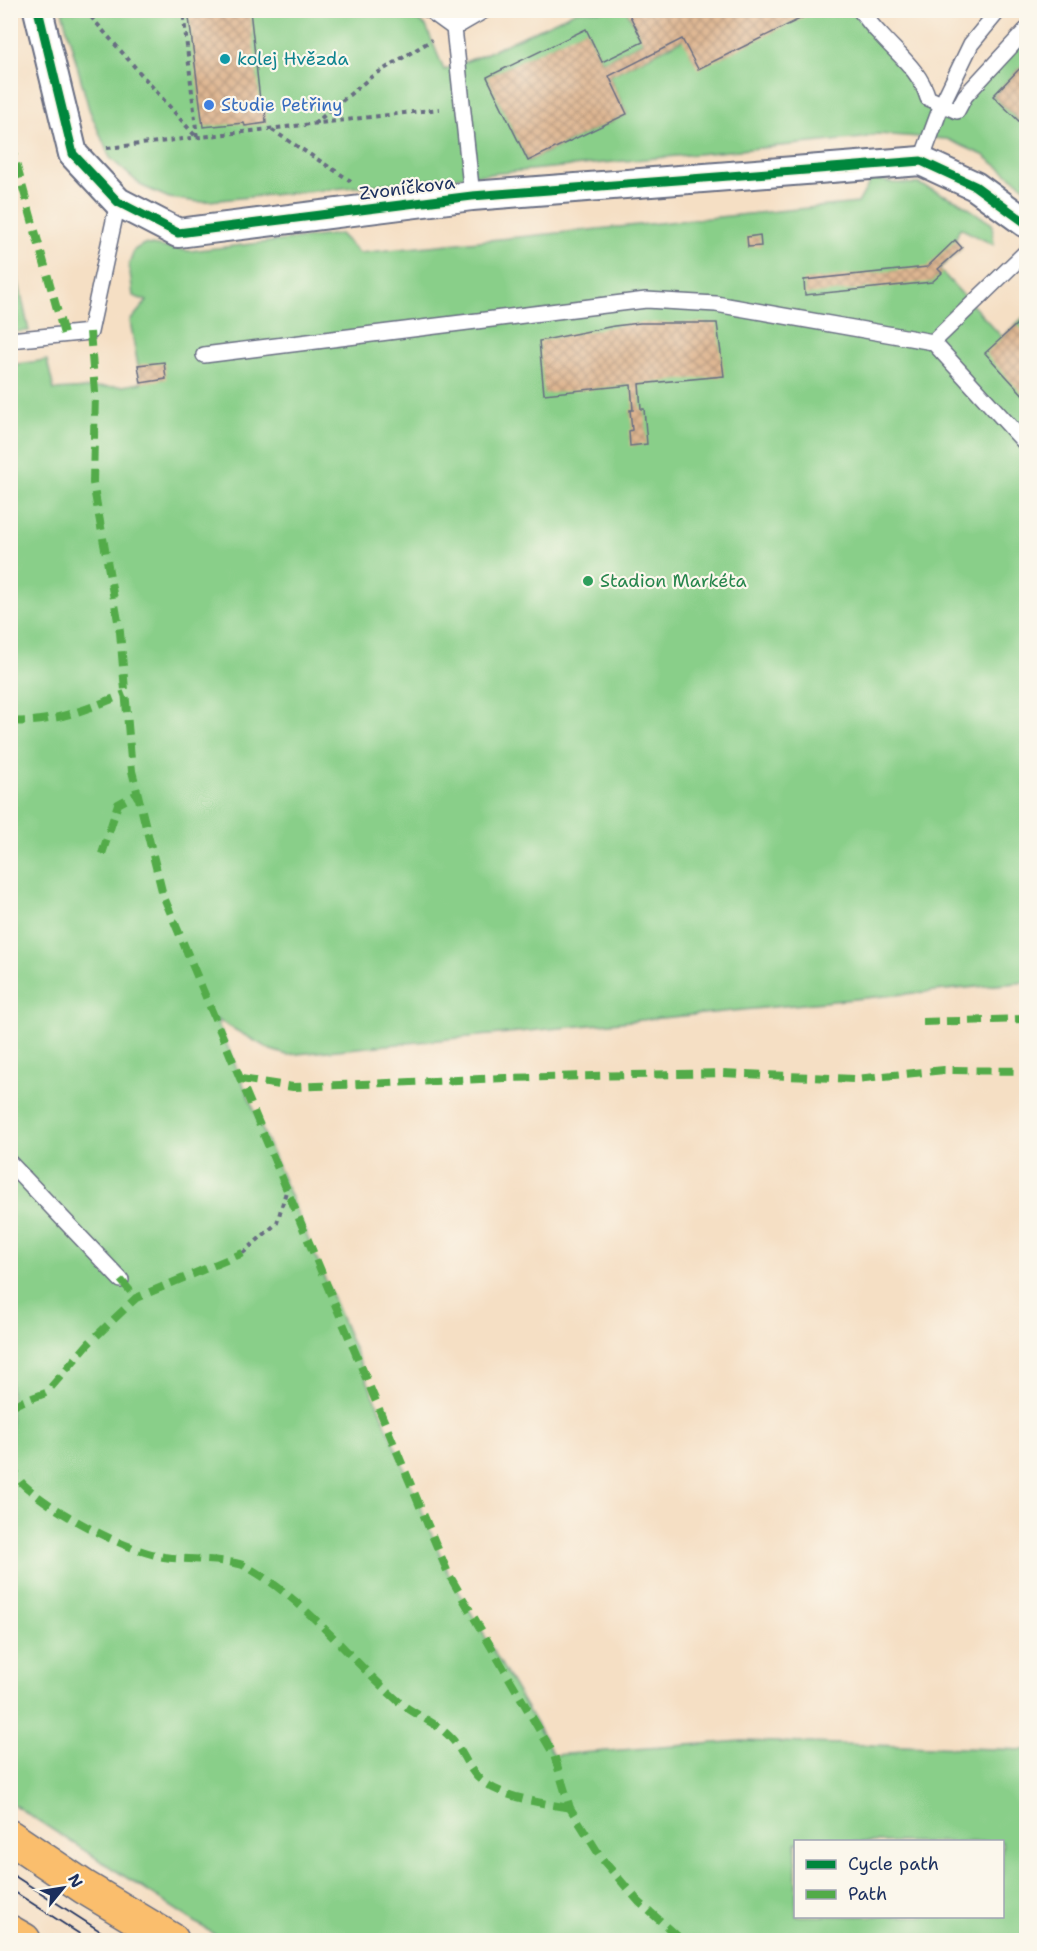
<svg xmlns="http://www.w3.org/2000/svg" width="1037" height="1951" font-family="'Shantell Sans',sans-serif">
<defs>
<pattern id="building-cross-hatch" width="8" height="8" patternUnits="userSpaceOnUse" patternTransform="scale(1.5)"><rect width="8" height="8" fill="#deb691"/><path d="M0 0l8 8M0 8l8-8" fill="none" stroke="#b3947a"/></pattern>
</defs>
<rect width="100%" height="100%" fill="#fbf7ec"/>
<filter id="ink" filterUnits="userSpaceOnUse"><feTurbulence type="fractalNoise" baseFrequency=".0167" numOctaves="2"/><feDisplacementMap in="SourceGraphic" scale="12" xChannelSelector="R" yChannelSelector="G"/><feConvolveMatrix kernelMatrix="1 2 1 2 8 2 1 2 1" color-interpolation-filters="sRGB"/></filter>
<filter id="wash" filterUnits="userSpaceOnUse"><feTurbulence type="fractalNoise" baseFrequency=".008" numOctaves="4" result="noise"/><feDisplacementMap in="SourceGraphic" scale="24" xChannelSelector="R" yChannelSelector="G"/><feGaussianBlur stdDeviation="1.35" result="paint"/><feColorMatrix in="noise" values="0 0 0 0 0 0 0 0 0 0 0 0 0 0 0 0 0 1.4 0 .05"/><feComposite in="paint" operator="in"/></filter>
<g filter="url(#wash)">
<rect width="100%" height="100%" fill="#f5dfc4"/>
<g fill="#89cf89" stroke="#527f74" stroke-width="1.5" fill-rule="evenodd">
<path d="M380 10 407 14 426 26 444 70 483 55 577 11H627L643 42 602 62 586 30 488 77 528 161 627 114 609 76 682 40 671 17 685 11H860C866 18 872 26 879 33 897 54 920 70 928 98L957 111 965 96 1026 30V62L993 96 1026 128V188L983 155 947 139 877 134 863 138 199 202 169 198 142 186 110 158 89 109 62 11Z"/>
<path d="M872 178 893 183 919 184 958 201 992 224 994 245 960 228 955 240 962 248 939 269 1002 337 1026 315V982L287 1055 271 1050 216 1019 448 1573 554 1755 742 1741 1026 1750V1940H223L11 1803 10 365 47 360 54 390 123 386 141 383 130 321 147 301 133 296 129 265 134 250 144 244 190 251 340 234 359 253 858 203ZM796 1842H1002V1916H796Z"/>
<path d="M11 247 29 331 11 332Z"/>
</g>
<g id="blocks">
<g fill="url(#building-cross-hatch)">
<path d="M188 10H250L261 109 265 108 266 123 245 126 244 123 203 127Z"/>
<path d="M627 10H818L698 69 682 39 609 76 627 114 528 161 487 77 586 29 602 62 643 42Z"/>
<path d="M1026 62V128L993 96Z"/>
<path d="M760 235 761 246 748 247 747 237Z"/>
<path d="M955 240 962 248 938 269 942 273 932 282 805 295 804 280 927 267Z"/>
<path d="M640 323H717L724 376 639 384 641 409H644L647 444 630 446 629 431 632 430 630 410H633L631 385 544 394 539 341 614 326Z"/>
<path d="M1017 324 1026 334V398L985 353Z"/>
<path d="M164 362 166 379 141 383 138 365Z"/>
</g>
</g>
</g>
<g filter="url(#ink)">
<use href="#blocks" fill-opacity="0" stroke="#676d82" stroke-width="1.5"/>
<g fill="none" stroke-linecap="round" stroke-linejoin="round">
<defs>
<g id="service">
<path d="M429 10 454 28 472 196"/>
<path d="M860 10C866 18 872 26 879 33 897 54 920 70 928 98L957 111 965 96 1026 30"/>
<path d="M454 28 485 10"/>
<path d="M921 161 942 104 971 44 999 10"/>
<path d="M10 340 90 332 118 202"/>
<path d="M933 342 1026 444"/>
<path d="M204 355 646 300 716 304 933 342 1026 252"/>
<path d="M10 1163 121 1280"/>
</g>
<path id="minor" d="M38 10 73 154 118 202 178 233 472 196 921 161 975 186 1026 223"/>
<g id="primary">
<path d="M10 1837 84 1887 172 1940"/>
<path d="M10 1932 24 1940"/>
</g>
</defs>
<use href="#service" stroke="#676d82" stroke-width="18"/>
<use href="#minor" stroke="#676d82" stroke-width="32"/>
<use href="#primary" stroke="#676d82" stroke-width="36"/>
<g stroke="#676d82" stroke-width="4" stroke-dasharray="4.5 4.5" stroke-linecap="butt">
<path d="M85 10 197 138 183 10"/>
<path d="M314 124 371 77 432 40"/>
<path d="M272 130 351 181"/>
<path d="M107 148 439 109"/>
<path d="M243 1253 277 1223 287 1188"/>
</g>
<use href="#service" stroke="#fff" stroke-width="15"/>
<use href="#minor" stroke="#fff" stroke-width="28"/>
<use href="#primary" stroke="#fabe6d" stroke-width="33"/>
<g stroke="#1b2f5e" stroke-width="1.5">
<path d="M10 1873 114 1940"/>
<path d="M10 1889 89 1940"/>
</g>
<g stroke="#52ab49" stroke-width="8" stroke-dasharray="15 8" stroke-linecap="butt">
<path d="M10 142 64 334"/>
<path d="M90 332 95 392 93 483 120 632 132 771 163 895 448 1573 554 1755 570 1808 602 1859 639 1902 682 1940"/>
<path d="M10 721C52 724 87 709 125 694"/>
<path d="M102 854 118 804 137 794"/>
<path d="M923 1022 1026 1019"/>
<path d="M241 1079 293 1087 505 1078 722 1073 855 1079 944 1070 1026 1071"/>
<path d="M121 1280 136 1298"/>
<path d="M10 1406 46 1393 89 1343 136 1298 243 1253"/>
<path d="M10 1461C14 1469 18 1479 24 1485 55 1513 122 1549 164 1557 182 1560 232 1559 245 1566 307 1600 344 1654 397 1700 413 1715 436 1721 452 1739 461 1749 466 1763 474 1773 492 1797 543 1803 570 1808"/>
</g>
<defs>
<path id="cycleway" d="M38 10 73 154 118 202 178 233 472 196 921 161 975 186 1026 223"/>
</defs>
<use href="#cycleway" stroke="#fbf7ec" stroke-width="13"/>
<use href="#cycleway" stroke="#00873e" stroke-width="9"/>
</g>
</g>
<circle fill="#0f9aa8" stroke="#fbf7ec" stroke-width="2" cx="225" cy="59" r="6"/>
<circle fill="#3f7fe0" stroke="#fbf7ec" stroke-width="2" cx="209" cy="105" r="6"/>
<circle fill="#2e9e5b" stroke="#fbf7ec" stroke-width="2" cx="588" cy="581" r="6"/>
<g text-anchor="middle" stroke-width="4.5" stroke-linejoin="round" paint-order="stroke">
<g font-size="18" fill="#0d838f" stroke="#fbf7ec" text-anchor="start">
<text x="237" y="65">kolej Hvězda</text>
</g>
<g font-size="18" fill="#366cbe" stroke="#fbf7ec" text-anchor="start">
<text x="221" y="111">Studie Petřiny</text>
</g>
<g font-size="18" fill="#1b2f5e" stroke="#fbf7ec">
<text transform="translate(407 188) rotate(-7)" y="6">Zvoníčkova</text>
</g>
<g font-size="18" fill="#27864d" stroke="#fbf7ec" text-anchor="start">
<text x="600" y="587">Stadion Markéta</text>
</g>
</g>
<rect width="1037" height="1951" fill="none" stroke="#fbf7ec" stroke-width="36"/>
<rect x="794" y="1840" width="210" height="78" fill="#fbf7ec" stroke="#a1a7b3" stroke-width="1.5"/>
<rect x="806" y="1860" width="30" height="9" fill="#00873e" stroke="#a1a7b3" stroke-width="1.5"/>
<text x="848" y="1870" font-size="18" fill="#1b2f5e">Cycle path</text>
<rect x="806" y="1890" width="30" height="9" fill="#52ab49" stroke="#a1a7b3" stroke-width="1.5"/>
<text x="848" y="1900" font-size="18" fill="#1b2f5e">Path</text>
<g transform="translate(63 1888) rotate(60)" stroke="#fbf7ec" stroke-width="4.5" paint-order="stroke">
<path d="M0-4.5L10 22L0 15L-10 22Z" fill="#1b2f5e"/>
<text y="-9" font-size="16" font-weight="bold" text-anchor="middle" fill="#1b2f5e">N</text>
</g>
</svg>
